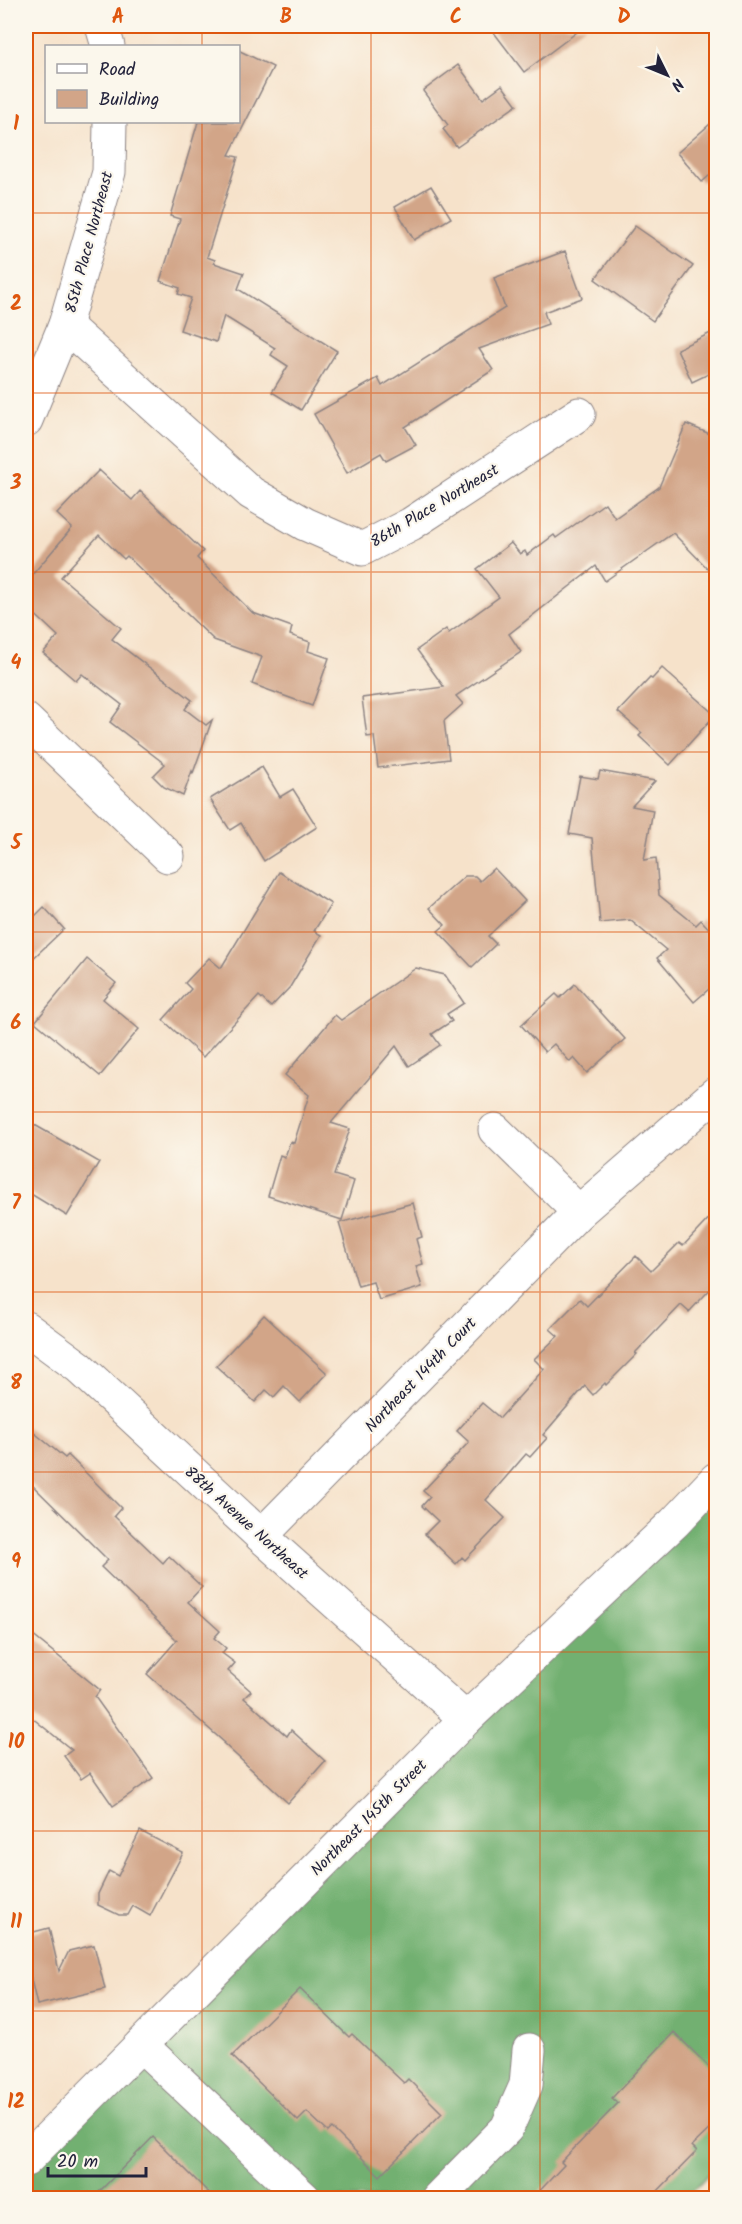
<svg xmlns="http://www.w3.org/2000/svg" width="742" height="2224" font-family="Kalam,sans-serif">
<rect width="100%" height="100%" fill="#fbf7ec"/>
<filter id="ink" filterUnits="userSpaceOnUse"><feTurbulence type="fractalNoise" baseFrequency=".0167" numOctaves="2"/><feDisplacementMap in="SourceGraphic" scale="12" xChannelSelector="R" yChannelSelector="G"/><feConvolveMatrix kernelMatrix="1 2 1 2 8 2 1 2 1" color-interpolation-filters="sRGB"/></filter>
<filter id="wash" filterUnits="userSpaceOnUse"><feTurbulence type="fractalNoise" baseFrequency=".008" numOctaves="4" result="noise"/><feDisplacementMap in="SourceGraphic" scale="24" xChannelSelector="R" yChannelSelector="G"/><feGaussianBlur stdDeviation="1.35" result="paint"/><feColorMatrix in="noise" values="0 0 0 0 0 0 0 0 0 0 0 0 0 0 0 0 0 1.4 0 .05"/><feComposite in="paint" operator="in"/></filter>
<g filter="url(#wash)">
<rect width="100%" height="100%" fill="#f6e2ca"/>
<path fill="#72b071" stroke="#4a6956" stroke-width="1.5" d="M716 1483V2166L686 2198H26V2160Z"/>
<g id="blocks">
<g fill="#d2a588">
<path d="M489 26H585L524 72Z"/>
<path d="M238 50 273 67 229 155 238 157 207 257 215 260 214 263 244 273 238 289 337 351 301 410 272 392 288 366 271 355 275 348 224 316 216 342 180 330 191 298 178 294 180 288 160 281 180 219 170 216 198 122H238Z"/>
<path d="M458 65 483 99 502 85 517 105 457 147 443 129 448 125 423 91Z"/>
<path d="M717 118V169L702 182 677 153Z"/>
<path d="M431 186 451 218 414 240 395 207Z"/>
<path d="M635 226 693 266 653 321 595 279Z"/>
<path d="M565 251 582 298 544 312 548 324 479 349 493 370 405 427 416 445 386 461 381 453 347 473 314 414 378 378 382 386 505 308 494 278Z"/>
<path d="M717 330V370L692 382 677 349Z"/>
<path d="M686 424 717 437V578L673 533 605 581 596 566 509 634 521 652 456 696 463 704 444 721 449 759 378 768 374 736 367 737 362 698 444 687 417 650 446 629 449 633 499 597 477 569 511 543 520 554 525 551 527 555 554 535 556 538 605 503 615 518 659 487Z"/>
<path d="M99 470 132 500 140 491 203 551 197 558 253 613 292 627 290 635 310 642 308 651 329 658 312 706 252 684 262 657 214 640 127 556 124 559 99 535 61 577 121 628 112 639 192 700 185 709 206 725 212 720 193 773 192 771 183 796 164 787 153 776 165 764 110 722 122 705 82 674 76 681 43 653 58 636 26 606V582L72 528 57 514Z"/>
<path d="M662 668 715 715 670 765 639 736 642 733 618 712 650 678 652 679Z"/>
<path d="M262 767 280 797 293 789 317 827 264 861 241 823 230 830 210 799Z"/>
<path d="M600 771 655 781 632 806 653 810 644 860 656 858 659 895 696 925 701 920 717 937V982L694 1002 657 958 666 950 630 920 600 923 592 838 569 834 580 776 598 779Z"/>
<path d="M494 868 525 901 488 936 496 944 472 967 438 931 445 925 429 908 465 876H475L480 881Z"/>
<path d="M279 872 331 904 314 931 321 935 290 987 271 1007 259 996 203 1057 163 1020 191 989 185 983 209 958 221 968Z"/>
<path d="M44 907 64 929 26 965V925Z"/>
<path d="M87 959 116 983 103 999 139 1029 100 1076 35 1022Z"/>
<path d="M416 968 445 975 464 1003 447 1014 452 1021 432 1034 440 1045 409 1066 396 1046 331 1123 350 1129 334 1175 354 1181 342 1220 268 1196 280 1155 285 1157 290 1142 294 1143 309 1095 285 1075 335 1015 341 1020Z"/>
<path d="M575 984 625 1039 587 1073 574 1058 570 1062 554 1044 545 1052 521 1025 556 994 560 998Z"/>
<path d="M26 1120 99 1162 67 1216 26 1191Z"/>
<path d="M413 1203 422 1237 416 1239 423 1264 416 1266 422 1287 379 1300 373 1282 358 1286 339 1223Z"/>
<path d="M717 1210V1282L689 1312 681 1305 635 1353 637 1354 606 1385 605 1383 593 1395 585 1386 543 1435 547 1438 530 1457 526 1454 486 1500 505 1518 465 1560 462 1557 456 1564 425 1534 438 1521 422 1506 430 1497 423 1491 469 1442 457 1431 482 1403 500 1418 544 1369 534 1359 558 1336 550 1329 580 1299 587 1306 636 1256 651 1271 679 1243 683 1246Z"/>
<path d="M264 1315 327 1373 300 1402 284 1386 274 1397 266 1390 255 1402 216 1366Z"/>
<path d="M26 1426 65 1458 68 1455 121 1508 114 1516 163 1563 169 1556 202 1587 188 1602 220 1631 214 1638 226 1648 222 1653 235 1663 228 1671 251 1691 244 1698 287 1736 291 1730 325 1761 288 1803 223 1743 224 1742 147 1674 177 1640 101 1567 108 1560 26 1479Z"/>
<path d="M26 1630 100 1690 95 1697 153 1778 113 1806 90 1773 81 1779 64 1756 72 1750 26 1713Z"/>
<path d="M140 1831 183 1853 150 1916 133 1906 128 1915H119L98 1905V1894L109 1871 118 1876Z"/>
<path d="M49 1928 59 1971 69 1951 94 1945 105 1989 37 2005 26 1958V1934Z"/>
<path d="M300 1989 349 2037 352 2034 404 2083 408 2079 442 2113 380 2176 332 2128 328 2132 307 2112 298 2121 232 2056Z"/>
<path d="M674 2032 717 2075V2122L692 2146 697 2151 650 2199H532L564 2165 561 2162 618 2103 612 2098Z"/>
<path d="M153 2137 215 2199H92Z"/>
</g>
</g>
</g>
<g filter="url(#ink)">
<use href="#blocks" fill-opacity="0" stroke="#8c8282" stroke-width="1.5"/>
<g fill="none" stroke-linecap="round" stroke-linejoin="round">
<defs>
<g id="minor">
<path d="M102 26 108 46"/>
<path d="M65 325 251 493 305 524 362 549 411 524 579 414"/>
<path d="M26 420 65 325 109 172 110 122"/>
<path d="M26 720 168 856"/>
<path d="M495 1130 579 1212"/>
<path d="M261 1536 579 1212 716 1093"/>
<path d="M141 2045 304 2198"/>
<path d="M438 2198 507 2128 526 2085 529 2050"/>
</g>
<g id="tertiary">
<path d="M26 1328 79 1367 261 1536 466 1719"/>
<path d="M26 2160 466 1719 674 1523 716 1479"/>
</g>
</defs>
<use href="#minor" stroke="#8c8282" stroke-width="35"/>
<use href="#tertiary" stroke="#8c8282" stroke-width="35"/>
<use href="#minor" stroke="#fff" stroke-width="33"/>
<use href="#tertiary" stroke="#fff" stroke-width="33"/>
</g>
</g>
<path fill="none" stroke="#de560e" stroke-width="1.5" stroke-opacity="0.55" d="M202 26V46M371 26V2198M540 26V2198M202 122V2198M26 213H716M26 393H716M26 572H716M26 752H716M26 932H716M26 1112H716M26 1292H716M26 1472H716M26 1652H716M26 1831H716M26 2011H716"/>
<g text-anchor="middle" stroke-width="4.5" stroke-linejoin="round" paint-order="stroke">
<g font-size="16" fill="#22223b" stroke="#fbf7ec">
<text transform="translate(88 242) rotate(-75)" y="6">85th Place Northeast</text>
<text transform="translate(434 505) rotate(-31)" y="6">86th Place Northeast</text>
<text transform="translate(420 1374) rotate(-46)" y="6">Northeast 144th Court</text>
<text transform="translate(247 1522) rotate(42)" y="6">88th Avenue Northeast</text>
<text transform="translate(368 1817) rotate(-45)" y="6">Northeast 145th Street</text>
</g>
</g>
<rect width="742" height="2224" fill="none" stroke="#fbf7ec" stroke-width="66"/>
<rect x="45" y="45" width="195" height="78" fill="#fbf7ec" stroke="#a4a2a5" stroke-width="1.5"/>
<rect x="57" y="64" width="30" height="9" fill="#ffffff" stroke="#a4a2a5" stroke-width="1.5"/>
<text x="99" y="75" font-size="18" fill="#22223b">Road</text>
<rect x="57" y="90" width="30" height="18" fill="#d2a588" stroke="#a4a2a5" stroke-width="1.5"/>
<text x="99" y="105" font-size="18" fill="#22223b">Building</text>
<g transform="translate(667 75) rotate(133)" stroke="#fbf7ec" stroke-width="4.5" paint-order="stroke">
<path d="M0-4.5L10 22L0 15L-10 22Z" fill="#22223b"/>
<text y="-9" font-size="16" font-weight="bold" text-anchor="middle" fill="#22223b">N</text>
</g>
<path d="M48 2167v9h98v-9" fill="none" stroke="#22223b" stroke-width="3"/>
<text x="57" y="2167" font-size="18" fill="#22223b" stroke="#fbf7ec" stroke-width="4.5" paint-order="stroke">20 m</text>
<rect x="33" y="33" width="676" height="2158" fill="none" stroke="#de560e" stroke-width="2"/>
<g font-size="20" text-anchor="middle" font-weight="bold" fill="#de560e">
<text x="118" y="23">A</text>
<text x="286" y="23">B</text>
<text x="456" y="23">C</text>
<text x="624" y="23">D</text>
<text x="16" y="130">1</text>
<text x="16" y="310">2</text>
<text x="16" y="489">3</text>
<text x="16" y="669">4</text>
<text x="16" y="849">5</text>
<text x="16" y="1029">6</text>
<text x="16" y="1209">7</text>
<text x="16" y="1389">8</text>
<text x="16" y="1568">9</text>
<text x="16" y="1748">10</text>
<text x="16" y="1928">11</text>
<text x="16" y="2108">12</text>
</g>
</svg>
